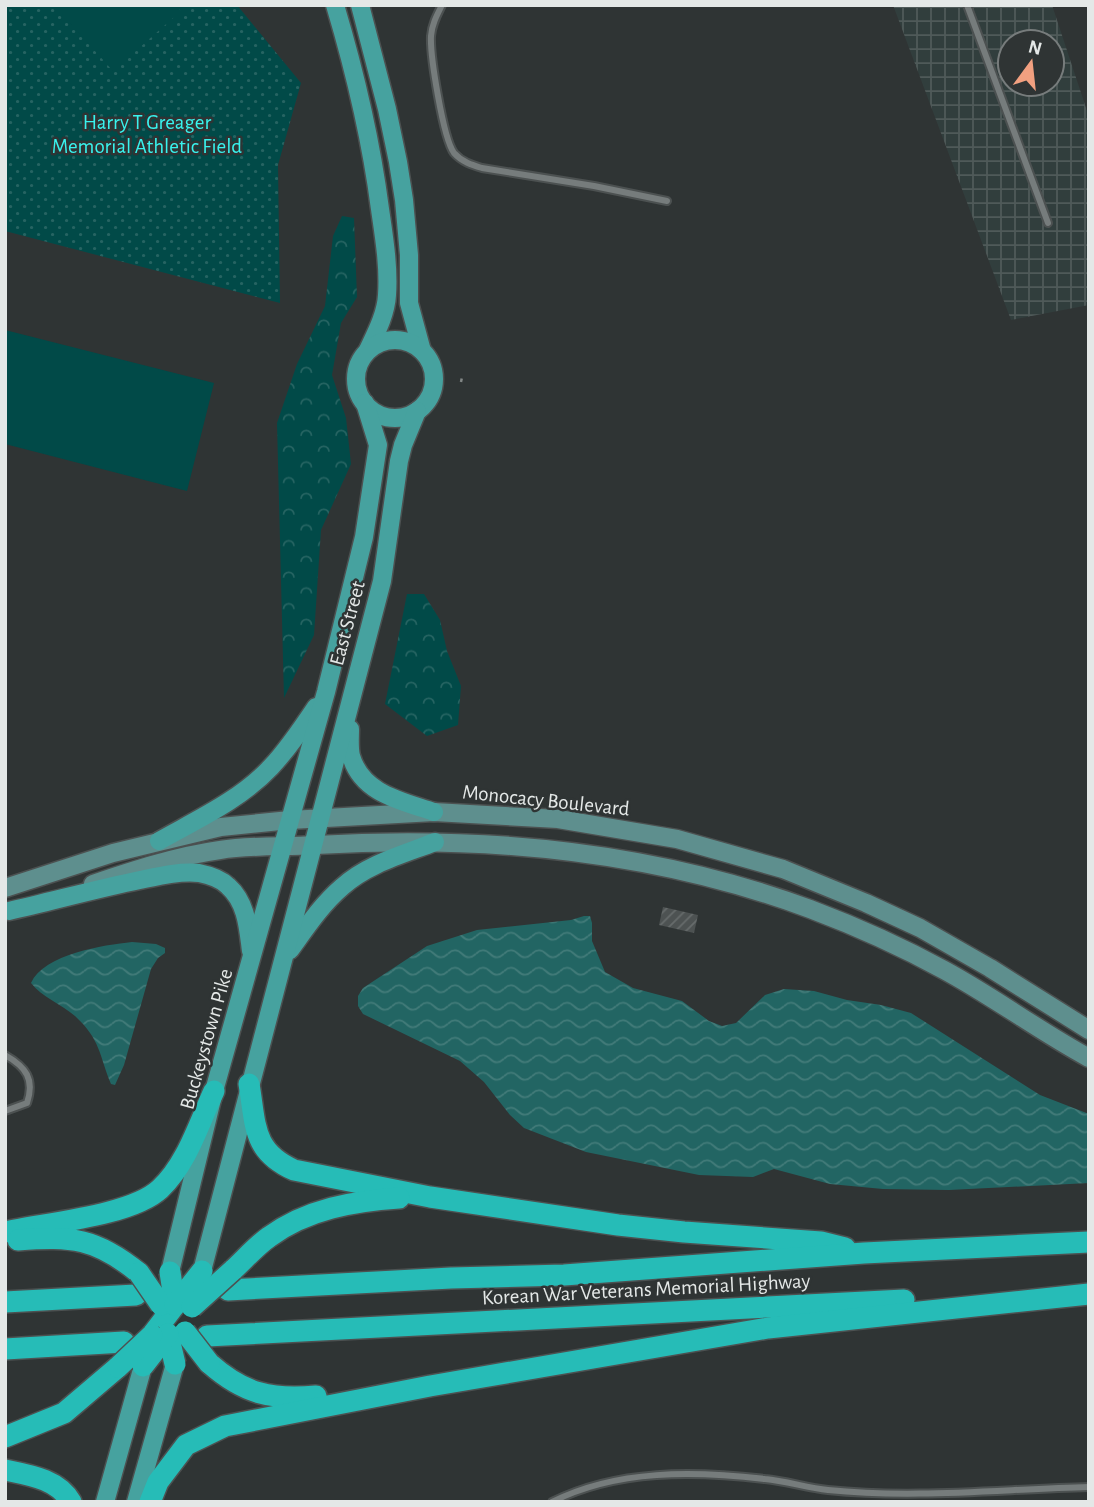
<svg xmlns="http://www.w3.org/2000/svg" width="1094" height="1507" font-family="'Alegreya Sans',sans-serif">
<defs>
<pattern id="industrial-grid" width="8" height="8" patternUnits="userSpaceOnUse" patternTransform="scale(1.75)"><rect width="8" height="8" fill="#313e3d"/><path d="M0 4h8M4 0v8" fill="none" stroke="#4f5a59"/></pattern>
<pattern id="forest-crowns" width="20" height="18" patternUnits="userSpaceOnUse" patternTransform="scale(1.75)"><rect width="20" height="18" fill="#014a48"/><path d="M2 6a3 3 0 1 1 6 0M12 15a3 3 0 1 1 6 0" fill="none" stroke="#266462"/></pattern>
<pattern id="park-dots" width="8" height="8" patternUnits="userSpaceOnUse" patternTransform="scale(1.75)"><rect width="8" height="8" fill="#014a48"/><path d="M2 2h.1M6 6h.1" fill="none" stroke="#266462" stroke-width="1.8" stroke-linecap="round"/></pattern>
<pattern id="water-waves" width="16" height="10" patternUnits="userSpaceOnUse" patternTransform="scale(1.75)"><rect width="16" height="10" fill="#226563"/><path d="M0 5q4-4 8 0t8 0" fill="none" stroke="#427b79"/></pattern>
<pattern id="building-hatch" width="6" height="6" patternUnits="userSpaceOnUse" patternTransform="scale(1.75)"><rect width="6" height="6" fill="#4d5252"/><path d="M-1 1l2-2M0 6l6-6M5 7l2-2" fill="none" stroke="#666b6b"/></pattern>
</defs>
<rect width="100%" height="100%" fill="#2f3434"/>
<path fill="url(#industrial-grid)" fill-rule="evenodd" d="M893 5H1052L1089 117V305L1011 320ZM1010 42H1052V84H1010Z"/>
<g fill="url(#forest-crowns)">
<path d="M342 216 354 218 357 297 341 323 332 375 346 418 351 464 321 530 314 635 284 698 277 423 297 364 325 306 333 236Z"/>
<path d="M407 594H424L440 620 447 651 461 686 458 725 427 736 385 704Z"/>
</g>
<path fill="url(#park-dots)" d="M5 5H237L301 83 278 165 280 303 5 231Z"/>
<g fill="#014a48">
<path d="M54 5H176L181 11 113 71Z"/>
<path d="M5 330 214 383 187 491 5 444Z"/>
</g>
<g fill="url(#water-waves)">
<path d="M584 916H590L592 923V941L605 972 633 988 682 1001 709 1021 722 1026 736 1023 765 995 784 989 814 991 847 1000 881 1005 911 1013 1040 1095 1089 1114V1183L949 1190 883 1189 830 1184 774 1169 753 1177 699 1175 586 1152 524 1128 510 1115 484 1082 460 1061 363 1014 358 1006V996L363 988 427 946 477 930 571 920Z"/>
<path d="M132 942 156 944 165 948V953L158 958 151 969 124 1065 115 1085 111 1084C99 1055 101 1040 75 1016 61 1004 42 997 31 983 44 954 104 945 132 942Z"/>
</g>
<path fill="url(#building-hatch)" d="M663 907 698 915 694 933 659 925Z"/>
<g fill="none" stroke-linecap="round" stroke-linejoin="round">
<defs>
<g id="service">
<path d="M442 5C437 15 432 24 431 36 430 55 443 138 454 153 462 162 472 165 482 168L594 186 667 201"/>
<path d="M967 5 1048 223"/>
<path d="M5 1055C26 1067 35 1079 27 1103L5 1111"/>
<path d="M552 1502C617 1469 695 1471 765 1479 787 1481 807 1488 828 1490 915 1499 1002 1489 1089 1487"/>
</g>
<g id="secondary">
<path d="M93 884C134 870 177 856 220 850 251 845 284 847 315 845 483 835 651 850 810 909 855 926 902 947 944 970 994 997 1039 1031 1089 1058"/>
<path d="M5 888 113 853 221 827 290 820 434 812 558 819 677 839 783 869 866 903 920 928 990 968 1089 1030"/>
</g>
<g id="primary">
<path d="M335 5C355 72 371 140 380 209 384 237 389 266 387 295 386 314 376 333 368 350"/>
<path d="M360 5 387 109 398 162 404 200 409 255V303L422 351"/>
<circle cx="395" cy="379" r="39"/>
<path d="M350 729C350 737 349 748 351 756 362 794 402 801 434 812"/>
<path d="M159 841C198 819 240 800 271 767 288 749 302 728 316 707"/>
<path d="M9 911C53 901 96 889 140 880 159 876 179 871 199 873 209 875 221 879 228 886 247 903 248 928 251 951"/>
<path d="M290 950C306 928 321 905 342 887 367 864 404 854 435 842"/>
<path d="M202 1271 382 581 399 461 403 445 417 411"/>
<path d="M170 1272 214 1091 326 692 364 537 378 445 365 403"/>
<path d="M105 1502 143 1366"/>
<path d="M136 1502 175 1364"/>
</g>
<g id="motorway">
<path d="M249 1084C256 1125 252 1151 294 1170L430 1197 618 1225 684 1232 821 1242 845 1248"/>
<path d="M5 1232C45 1223 131 1216 160 1189 187 1164 199 1123 214 1091"/>
<path d="M18 1240C72 1236 96 1238 139 1273"/>
<path d="M233 1270C245 1259 256 1246 269 1237 307 1209 354 1201 399 1198"/>
<path d="M228 1290 451 1278 564 1275 864 1253 1089 1242"/>
<path d="M5 1302 136 1295"/>
<path d="M152 1335 175 1305"/>
<path d="M207 1336 904 1300"/>
<path d="M5 1349 124 1342"/>
<path d="M209 1363C244 1394 271 1400 316 1396"/>
<path d="M5 1437 64 1413 118 1367"/>
<path d="M5 1470C29 1475 58 1479 71 1502"/>
<path d="M150 1502 158 1482 186 1445 225 1426 430 1386 768 1328 1089 1294"/>
</g>
</defs>
<use href="#service" stroke="#4c5151" stroke-width="10"/>
<use href="#secondary" stroke="#4c5151" stroke-width="21"/>
<use href="#primary" stroke="#4c5151" stroke-width="21"/>
<use href="#motorway" stroke="#4c5151" stroke-width="24"/>
<path stroke="#828786" stroke-width="2.5" stroke-dasharray="3.5 3.5" stroke-linecap="butt" d="M461 382 462 377"/>
<use href="#service" stroke="#767c7c" stroke-width="6"/>
<use href="#secondary" stroke="#5e8f8e" stroke-width="18"/>
<use href="#primary" stroke="#46a29f" stroke-width="18"/>
<use href="#motorway" stroke="#26bcb7" stroke-width="21"/>
<defs>
<g id="motorway-bridge">
<path d="M170 1272 175 1305"/>
<path d="M139 1273 161 1305"/>
<path d="M175 1305 202 1271"/>
<path d="M192 1307 233 1270"/>
<path d="M185 1332 209 1363"/>
<path d="M168 1334 175 1364"/>
<path d="M143 1366 168 1334"/>
<path d="M118 1367 152 1335"/>
</g>
</defs>
<use href="#motorway-bridge" stroke="#4c5151" stroke-width="24" stroke-linecap="butt"/>
<use href="#motorway-bridge" stroke="#26bcb7" stroke-width="21"/>
</g>
<g text-anchor="middle" stroke-width="5" stroke-linejoin="round" paint-order="stroke">
<g font-size="21" fill="#38f3ee" stroke="#2f3434">
<text x="147" y="129">Harry T Greager<tspan x="147" dy="24">Memorial Athletic Field</tspan></text>
</g>
<g font-size="21" fill="#e4e8e7" stroke="#2f3434">
<text transform="translate(347 623) rotate(-75)" y="7">East Street</text>
<text transform="translate(546 800) rotate(6)" y="7">Monocacy Boulevard</text>
<text transform="translate(206 1039) rotate(-74)" y="7">Buckeystown Pike</text>
<text transform="translate(646 1289) rotate(-3)" y="7">Korean War Veterans Memorial Highway</text>
</g>
</g>
<rect width="1094" height="1507" fill="none" stroke="#e4e8e7" stroke-width="14"/>
<g transform="translate(1031 63) rotate(15)"><circle r="33" fill="#2f3434" stroke="#777c7c" stroke-width="2"/>
<path d="M0-5L12 26L0 18L-12 26Z" fill="#f2a080"/>
<text y="-10" font-size="19" font-weight="bold" text-anchor="middle" fill="#e4e8e7">N</text>
</g>
</svg>
